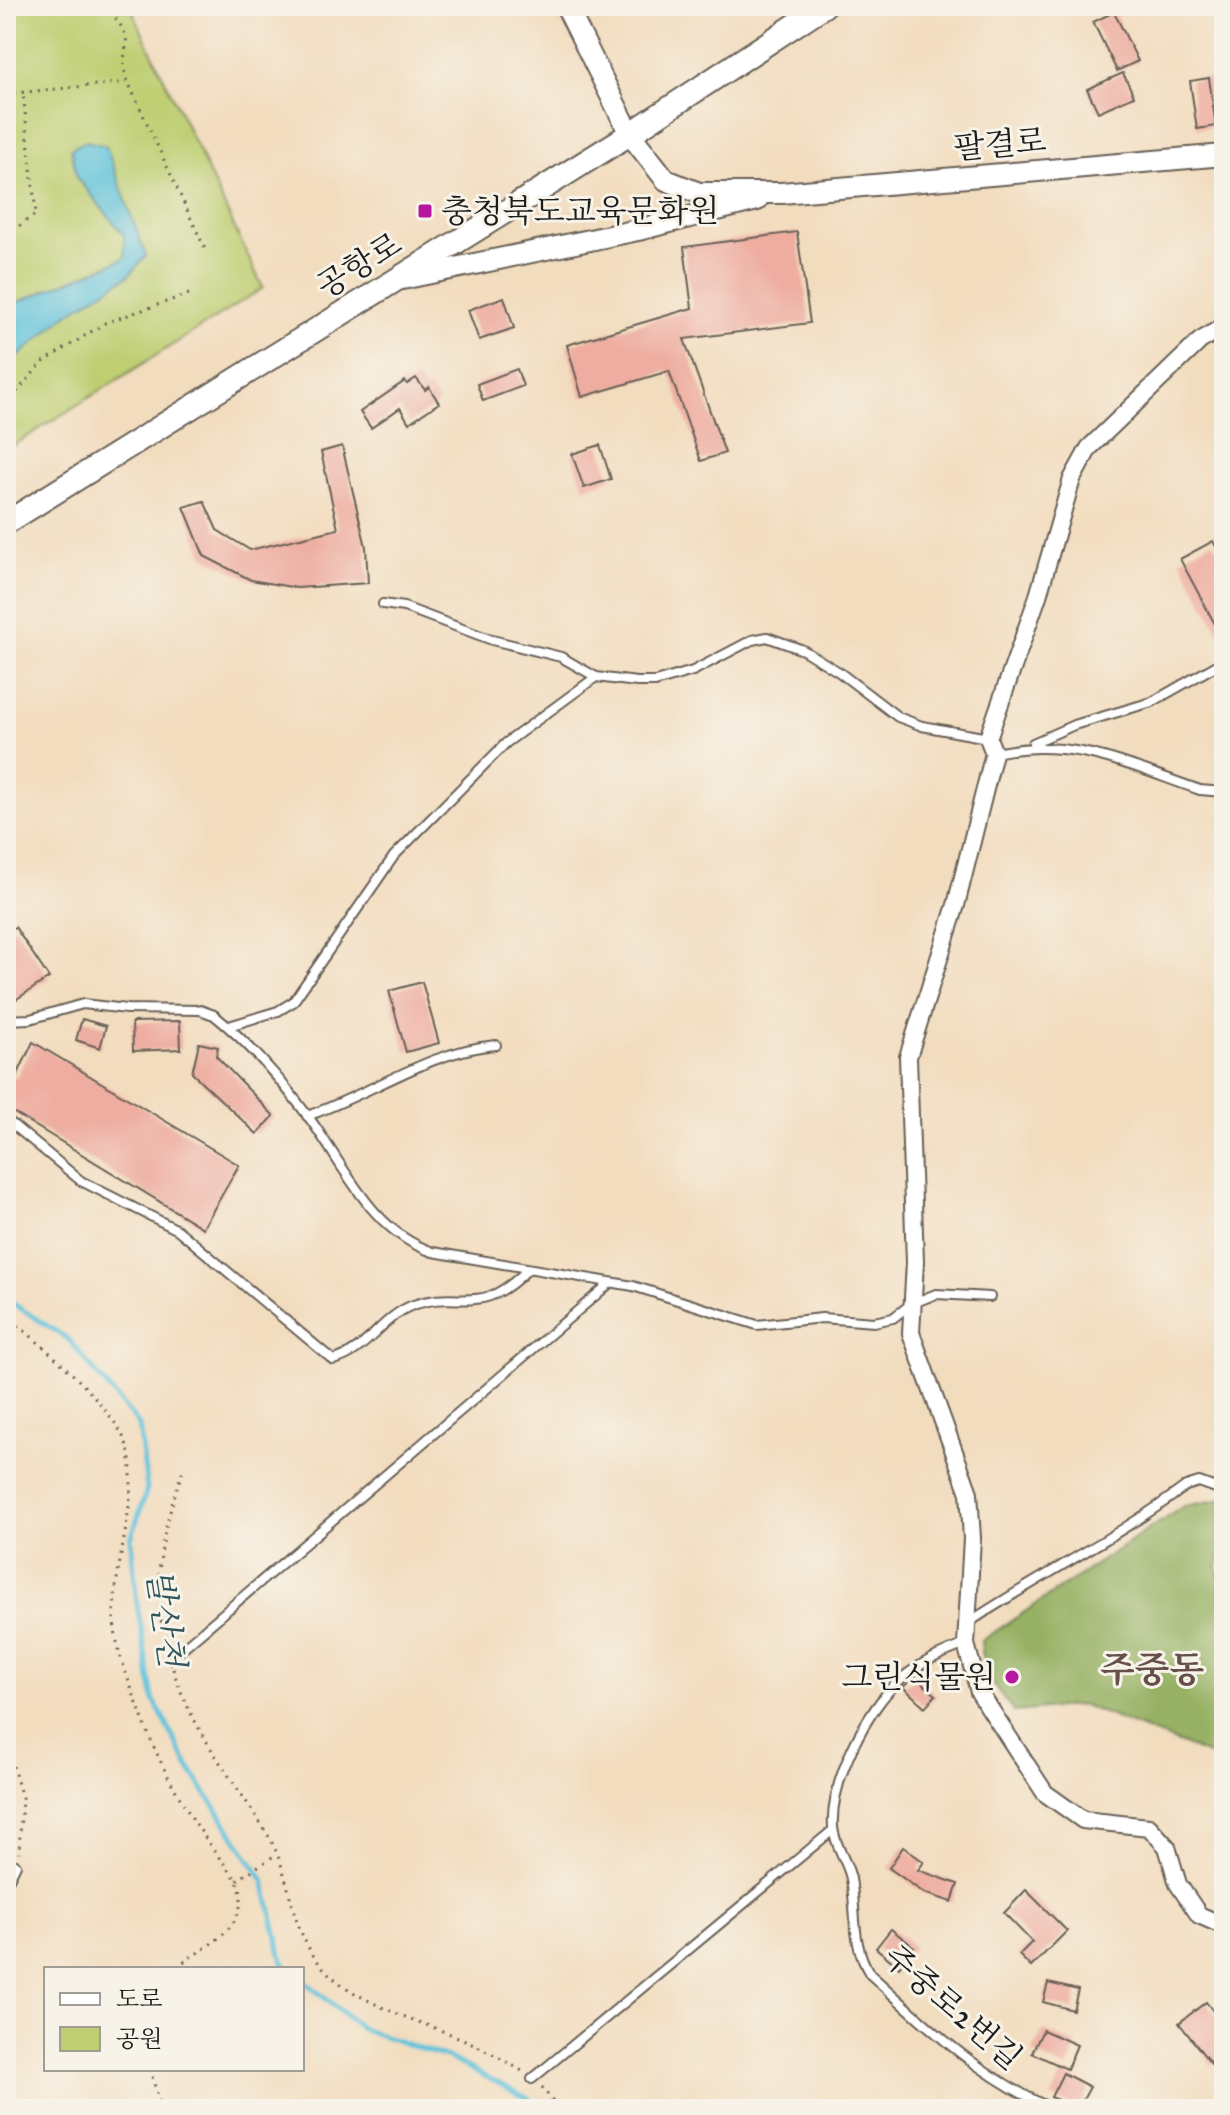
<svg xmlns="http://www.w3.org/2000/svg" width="1230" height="2115" font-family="'IM FELL Great Primer','Noto Serif KR',serif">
<rect width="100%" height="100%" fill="#f7f3e8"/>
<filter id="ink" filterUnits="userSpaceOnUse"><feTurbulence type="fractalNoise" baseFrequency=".0125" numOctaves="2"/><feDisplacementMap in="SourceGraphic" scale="16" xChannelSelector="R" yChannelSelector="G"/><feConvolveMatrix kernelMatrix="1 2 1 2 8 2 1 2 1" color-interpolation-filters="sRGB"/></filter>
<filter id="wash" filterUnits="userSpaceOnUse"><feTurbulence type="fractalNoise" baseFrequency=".006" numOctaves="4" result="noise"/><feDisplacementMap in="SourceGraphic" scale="32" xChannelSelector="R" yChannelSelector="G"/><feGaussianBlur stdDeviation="1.8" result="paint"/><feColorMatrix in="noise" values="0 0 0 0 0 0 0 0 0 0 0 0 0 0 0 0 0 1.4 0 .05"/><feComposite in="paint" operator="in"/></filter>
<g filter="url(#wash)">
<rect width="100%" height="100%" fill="#f2dcbe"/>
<path fill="#bece71" stroke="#6d7546" stroke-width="2" d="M6 6H130L263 288 6 450Z"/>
<path fill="#96b163" stroke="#596640" stroke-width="2" d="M1224 1499V1544L1218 1566 1224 1614V1767L1219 1759 1083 1705 1014 1712 985 1673 981 1641 1184 1506Z"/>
<path fill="#5cc1da" stroke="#3c6e7b" stroke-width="2" d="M87 141 106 146 146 256 128 276 69 313 6 367V307L125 258 124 235 77 178 71 148Z"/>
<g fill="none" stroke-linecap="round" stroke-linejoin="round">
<g stroke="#5cc1da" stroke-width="5">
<path d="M6 1299 68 1339 139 1425 147 1489 131 1539 137 1604 153 1698 188 1766 264 1881 283 1963 289 1969"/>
<path d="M302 1979 362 2029 451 2059 531 2100 534 2109"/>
</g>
</g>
<g id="blocks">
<g fill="#eeada0">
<path d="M1114 12 1138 61 1117 71 1093 22Z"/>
<path d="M1123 73 1134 96 1098 112 1087 89Z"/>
<path d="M1209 78 1216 126 1197 129 1190 81Z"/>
<path d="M797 232 810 323 684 339 725 453 701 461 669 371 582 397 567 345 692 308 684 247Z"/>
<path d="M504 297 514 328 479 340 468 310Z"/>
<path d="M517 369 523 386 483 401 477 384Z"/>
<path d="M416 378 425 390 429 387 439 403 409 423 400 408 371 428 360 412 405 381 407 384Z"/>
<path d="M600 445 611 479 584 488 572 454Z"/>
<path d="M342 446 366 547 368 583 297 588 251 580 204 556 184 507 204 501 217 530 250 550 338 529 321 452Z"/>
<path d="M1213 541 1224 562V641L1180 559Z"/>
<path d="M15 927 49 978 6 1006V984L14 979 6 967V932Z"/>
<path d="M422 982 439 1043 406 1052 389 991Z"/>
<path d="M82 1019 106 1026 100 1048 76 1040Z"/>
<path d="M180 1021 181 1049 133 1051 132 1022Z"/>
<path d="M33 1042 239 1165 203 1228 6 1108V1068L16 1078Z"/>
<path d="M199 1043 218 1047 216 1056 274 1116 257 1134 192 1073Z"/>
<path d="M915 1677 936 1695 925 1707 903 1687Z"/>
<path d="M903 1847 924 1862 918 1870 958 1884 952 1902 924 1893 889 1868Z"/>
<path d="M1026 1890 1067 1931 1031 1967 1019 1955 1032 1942 1004 1913Z"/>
<path d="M891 1929 914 1947 899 1967 876 1948Z"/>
<path d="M1048 1983 1078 1990 1073 2010 1043 2002Z"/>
<path d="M1206 2002 1224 2025V2056L1212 2065 1179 2023Z"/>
<path d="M1043 2030 1077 2045 1067 2069 1032 2053Z"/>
<path d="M1063 2073 1090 2087 1078 2109 1051 2097Z"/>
</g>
</g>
</g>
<g filter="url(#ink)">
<use href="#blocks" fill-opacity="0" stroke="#675f55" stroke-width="2"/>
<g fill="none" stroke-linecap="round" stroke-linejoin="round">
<defs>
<g id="service">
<path d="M383 604 404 607 492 640 561 657 596 677 637 682H655L693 671 752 640 767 637 803 650 839 672 898 717 922 726 988 738"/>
<path d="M1033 743 1074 725 1152 702 1224 661"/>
<path d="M994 753C1072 736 1127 765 1200 790L1224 792"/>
<path d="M6 1020 30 1019 83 1004 127 1009 200 1010 214 1015C250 1044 283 1082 310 1119 345 1167 372 1232 433 1252L633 1286 757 1325 822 1318 874 1322 893 1318 911 1304 936 1294 990 1297"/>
<path d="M229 1026 278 1011 293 1002 394 856 506 743 596 677"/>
<path d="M307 1116C372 1094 428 1051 496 1045"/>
<path d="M6 1119 81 1181 178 1230 333 1360C366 1353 381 1317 413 1305 461 1288 479 1319 527 1270"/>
<path d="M968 1623C1040 1575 1117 1538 1186 1486L1199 1482 1224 1491"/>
<path d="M966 1644C942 1653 921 1662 901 1679 867 1708 830 1782 833 1827 834 1845 848 1862 851 1879 857 1913 851 1944 870 1974 930 2029 978 2075 1052 2109"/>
<path d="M170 1659 609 1284"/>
<path d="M6 1885 16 1865"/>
<path d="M532 2079 833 1830"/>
</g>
<path id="minor" d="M1224 326 1200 341 1089 448 1072 479 1038 596 988 738 994 753 956 905 908 1057 915 1262 911 1333 969 1493 972 1538 966 1644 979 1692 1045 1793 1083 1820 1149 1827 1167 1847 1178 1884 1199 1915 1224 1926"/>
<g id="tertiary">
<path d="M566 6 630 134 666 180 699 193H781L1224 155"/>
<path d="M402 279 638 230 757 200"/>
</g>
<path id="secondary" d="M6 523 630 134 824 6"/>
</defs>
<use href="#service" stroke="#675f55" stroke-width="12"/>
<use href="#minor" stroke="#675f55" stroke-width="20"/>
<use href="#tertiary" stroke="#675f55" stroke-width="24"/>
<use href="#secondary" stroke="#675f55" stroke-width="26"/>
<g stroke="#675f55" stroke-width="3" stroke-dasharray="2 6" stroke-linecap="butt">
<path d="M105 6C145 49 114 44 128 82L206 251"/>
<path d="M6 94 126 82"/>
<path d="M6 224 7 235"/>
<path d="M6 235 36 214 23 93"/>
<path d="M6 404 42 363 105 323 189 294"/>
<path d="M6 1316C39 1341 118 1410 128 1449 140 1497 113 1566 114 1618 115 1651 131 1686 142 1717 161 1770 188 1815 221 1860 229 1870 241 1882 241 1897 241 1935 198 1949 174 1969"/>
<path d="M167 1646C149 1585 163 1528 183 1470"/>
<path d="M173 1669C192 1732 236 1782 269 1837 298 1888 285 1945 344 1986 380 2011 425 2023 465 2040 485 2049 505 2061 524 2072"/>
<path d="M6 1743 22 1798 19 1853"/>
<path d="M237 1880 277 1854"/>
<path d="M150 2069 161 2109"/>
<path d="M542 2087 558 2109"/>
</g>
<use href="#service" stroke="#fff" stroke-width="8"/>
<use href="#minor" stroke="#fff" stroke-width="16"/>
<use href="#tertiary" stroke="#fff" stroke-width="20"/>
<use href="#secondary" stroke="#fff" stroke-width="22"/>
</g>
</g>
<g fill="#b5179e" stroke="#f7f3e8" stroke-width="3">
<rect x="417" y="203" width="16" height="16" rx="4"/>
<circle cx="1012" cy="1677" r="8"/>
</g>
<g text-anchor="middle" stroke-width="6" stroke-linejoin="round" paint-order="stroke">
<g font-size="32" fill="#1c1c1c" stroke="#f7f3e8">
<text transform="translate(1000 144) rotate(-5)" y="11">팔결로</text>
<text transform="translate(359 265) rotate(-32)" y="11">공항로</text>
<text transform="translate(953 2007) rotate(41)" y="11">주중로2번길</text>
</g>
<g font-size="32" fill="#1c1c1c" stroke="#f7f3e8" text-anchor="start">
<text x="441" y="222">충청북도교육문화원</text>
<text x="996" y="1688" text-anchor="end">그린식물원</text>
</g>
<g font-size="34" font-style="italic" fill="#32565e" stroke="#f7f3e8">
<text transform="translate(166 1618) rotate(82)" y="12">발산천</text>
</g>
<g font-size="36" font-weight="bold" fill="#664f4a" stroke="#f7f3e8">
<text x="1152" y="1682">주중동</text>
</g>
</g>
<rect width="1230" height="2115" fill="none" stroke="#f7f3e8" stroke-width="32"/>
<rect x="44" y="1967" width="260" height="104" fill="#f7f3e8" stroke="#9f9d96" stroke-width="2"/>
<rect x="60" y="1993" width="40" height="12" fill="#ffffff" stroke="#9f9d96" stroke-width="2"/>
<text x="116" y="2007" font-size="24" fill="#1c1c1c">도로</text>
<rect x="60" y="2027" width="40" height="24" fill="#bece71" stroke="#9f9d96" stroke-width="2"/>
<text x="116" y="2047" font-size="24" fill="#1c1c1c">공원</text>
</svg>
